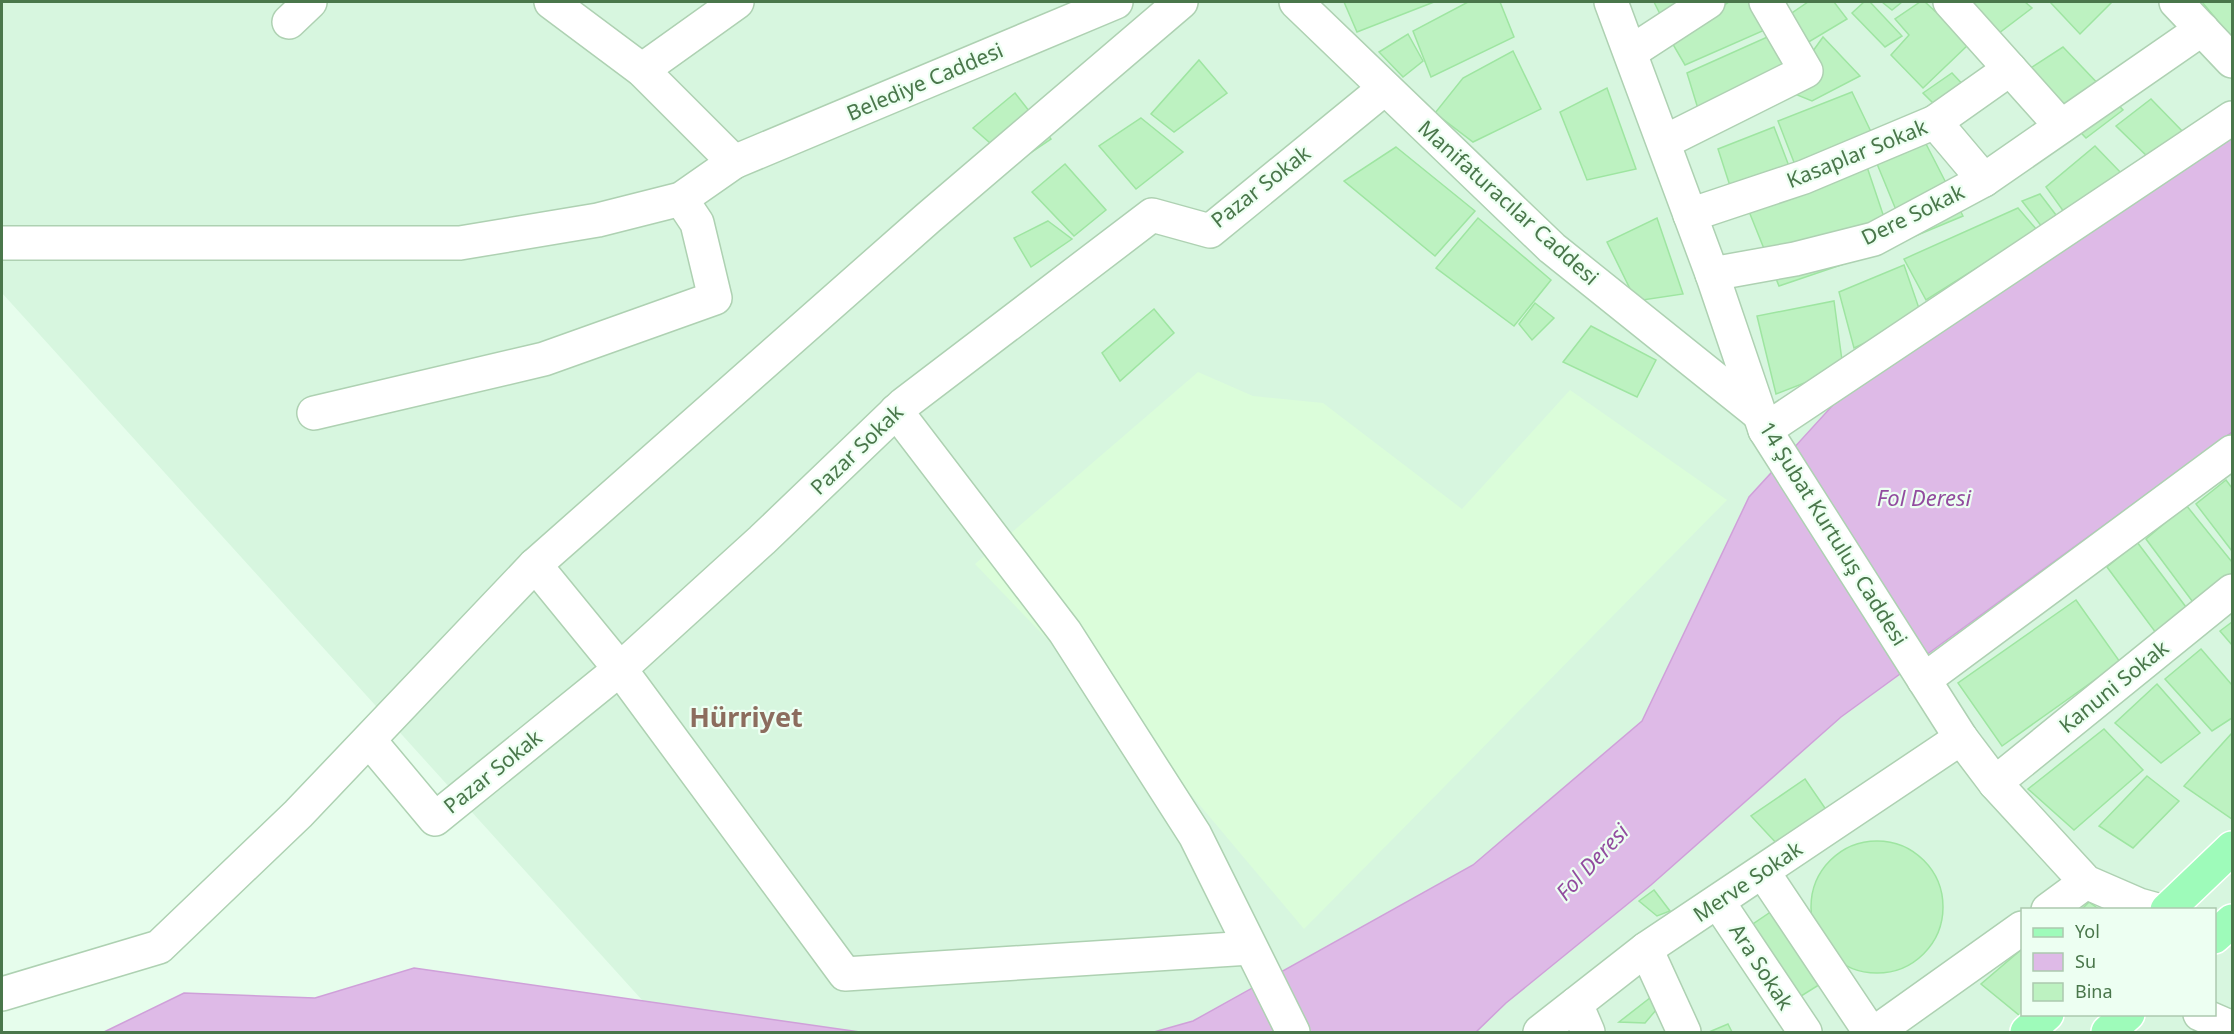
<svg xmlns="http://www.w3.org/2000/svg" width="2234" height="1034" font-family="'Noto Sans',sans-serif">
<rect width="100%" height="100%" fill="#e6fdec"/>
<path fill="#d7f6df" fill-rule="evenodd" d="M2 2H2232V1032H671L2 293ZM2022 910H2214V1014H2022Z"/>
<path fill="#dbfdda" d="M1198 372 1253 396 1323 403 1462 509 1570 390 1727 500 1304 929 1150 746 975 564Z"/>
<g fill="#debae7" stroke="#cfa0d9" stroke-width="1.5">
<path d="M2232 138V432L1841 717 1651 885 1506 1003 1476 1032H1154L1193 1021 1473 865 1642 721 1749 497 1833 405 2017 278Z"/>
<path d="M414 968 860 1032H104L184 993 315 998Z"/>
</g>
<g fill="#bdf2c1" stroke="#9ee5a1" stroke-width="1.5">
<path d="M1344 2H1434L1357 32Z"/>
<path d="M1468 2H1500L1514 37 1431 77 1413 31Z"/>
<path d="M1654 2H1698L1664 22Z"/>
<path d="M1729 2H1749L1767 29 1685 65 1671 41Z"/>
<path d="M1808 2H1834L1847 19 1807 43 1789 15Z"/>
<path d="M1864 2H1870L1902 36 1885 47 1852 13Z"/>
<path d="M1882 2H1902L1892 10Z"/>
<path d="M1920 2H1925L1970 43 1923 88 1891 55 1909 35 1895 19Z"/>
<path d="M1964 2H2025L2032 8 1999 33Z"/>
<path d="M2050 2H2112L2080 34Z"/>
<path d="M2202 2H2232V38Z"/>
<path d="M1408 34 1423 61 1403 77 1379 52Z"/>
<path d="M1774 34 1789 69 1699 112 1687 73Z"/>
<path d="M1823 37 1860 76 1812 101 1785 90Z"/>
<path d="M2063 47 2123 110 2086 138 2023 73Z"/>
<path d="M1513 51 1541 109 1473 142 1435 113 1463 78Z"/>
<path d="M1199 60 1227 93 1174 132 1151 114Z"/>
<path d="M1952 73 1967 89 1940 110 1923 93Z"/>
<path d="M1607 88 1636 169 1587 180 1560 112Z"/>
<path d="M1852 92 1874 138 1797 170 1778 121Z"/>
<path d="M1015 93 1051 139 1014 164 973 128Z"/>
<path d="M2151 99 2185 134 2151 160 2116 126Z"/>
<path d="M1141 118 1183 152 1136 189 1099 146Z"/>
<path d="M1774 127 1792 174 1732 192 1718 149Z"/>
<path d="M1924 140 1963 216 1908 239 1875 159Z"/>
<path d="M2095 146 2124 176 2064 212 2046 187Z"/>
<path d="M1396 147 1475 211 1435 256 1344 181Z"/>
<path d="M1865 161 1894 247 1779 286 1748 209Z"/>
<path d="M1065 164 1106 210 1074 236 1032 192Z"/>
<path d="M2040 194 2056 215 2042 227 2022 201Z"/>
<path d="M2018 208 2037 230 1926 300 1904 259Z"/>
<path d="M1478 218 1551 280 1514 326 1436 268Z"/>
<path d="M1657 218 1683 294 1636 301 1607 242Z"/>
<path d="M1048 221 1072 239 1031 267 1014 238Z"/>
<path d="M1904 265 1922 317 1854 348 1839 292Z"/>
<path d="M1834 301 1843 368 1776 394 1757 316Z"/>
<path d="M1535 303 1554 318 1532 340 1519 324Z"/>
<path d="M1154 309 1174 333 1120 381 1102 353Z"/>
<path d="M1591 326 1656 360 1637 397 1563 362Z"/>
<path d="M2226 480 2232 488V551L2196 504Z"/>
<path d="M2186 505 2232 562V586L2201 613 2146 539Z"/>
<path d="M2137 542 2192 615 2162 641 2107 567Z"/>
<path d="M2076 600 2120 662 2002 746 1958 683Z"/>
<path d="M2232 622V645L2220 631Z"/>
<path d="M2201 649 2232 685V718L2212 731 2165 679Z"/>
<path d="M2157 684 2200 733 2161 763 2115 723Z"/>
<path d="M2104 729 2143 770 2074 830 2028 789Z"/>
<path d="M2232 733V819L2184 786Z"/>
<path d="M2147 776 2179 801 2133 848 2099 826Z"/>
<path d="M1805 779 1838 827 1792 860 1751 816Z"/>
<circle cx="1877" cy="907" r="66"/>
<path d="M1654 890 1670 911 1657 916 1639 901Z"/>
<path d="M2089 902 2100 910H2081Z"/>
<path d="M1778 907 1830 978 1798 998 1747 928Z"/>
<path d="M2022 949V1014L2025 1020 1981 984Z"/>
<path d="M1655 994 1662 1003 1645 1023 1619 1022Z"/>
<path d="M1728 1024 1732 1032H1709Z"/>
</g>
<g fill="none" stroke-linecap="round" stroke-linejoin="round">
<defs>
<g id="minor">
<path d="M551 2 642 70 734 162"/>
<path d="M1296 2 1552 248 1759 414"/>
<path d="M1611 2 1712 274 1765 430 1961 738 1995 783 2086 882 2139 905 2157 910"/>
<path d="M1950 2 2061 126"/>
<path d="M2176 2 2232 61"/>
<path d="M289 22 310 2"/>
<path d="M1631 52 1708 2"/>
<path d="M642 70 737 2"/>
<path d="M1935 122 1984 180"/>
<path d="M1664 142 1806 71 1766 2"/>
<path d="M1690 215 1804 177 1935 122 2010 69"/>
<path d="M2 243H460L598 220 681 199 734 162 1116 2"/>
<path d="M1712 274 1795 259 1874 239 1984 180 2202 29"/>
<path d="M896 411 1065 632 1195 835 1293 1032"/>
<path d="M314 413 544 359 715 298 697 223 681 199"/>
<path d="M1765 430 2232 118"/>
<path d="M535 565 620 669 845 974 1250 948"/>
<path d="M1924 680 2232 452"/>
<path d="M369 740 435 819 620 669 762 540 904 404 1152 215 1210 231 1385 88"/>
<path d="M1995 783 2232 591"/>
<path d="M1763 872 1870 1032"/>
<path d="M1718 902 1805 1032"/>
<path d="M2048 910 2086 882"/>
<path d="M1646 949 1684 1032"/>
<path d="M2 994 159 947 298 814 535 565 928 218 1181 2"/>
<path d="M1576 1004 1588 1032"/>
<path d="M2200 1014 2232 1028"/>
<path d="M1540 1032 1646 949 1961 738"/>
<path d="M1876 1032 2022 928"/>
</g>
<g id="major">
<path d="M2167 910 2232 848"/>
<path d="M2214 937 2232 921"/>
<path d="M2027 1032 2047 1014"/>
<path d="M2108 1032 2128 1014"/>
</g>
</defs>
<use href="#minor" stroke="#aed1b2" stroke-width="36"/>
<use href="#major" stroke="#fff" stroke-width="36"/>
<use href="#minor" stroke="#fff" stroke-width="33"/>
<use href="#major" stroke="#9efbba" stroke-width="33"/>
</g>
<g text-anchor="middle" stroke-width="4.5" stroke-linejoin="round" paint-order="stroke">
<g font-size="21" fill="#4a774b" stroke="#edfff2">
<text transform="translate(925 82) rotate(-23)" y="7">Belediye Caddesi</text>
<text transform="translate(1857 154) rotate(-22)" y="7">Kasaplar Sokak</text>
<text transform="translate(1261 187) rotate(-38)" y="7">Pazar Sokak</text>
<text transform="translate(1508 203) rotate(42)" y="7">Manifaturacılar Caddesi</text>
<text transform="translate(1913 215) rotate(-26)" y="7">Dere Sokak</text>
<text transform="translate(857 450) rotate(-44)" y="7">Pazar Sokak</text>
<text transform="translate(1833 534) rotate(58)" y="7">14 Şubat Kurtuluş Caddesi</text>
<text transform="translate(2114 687) rotate(-39)" y="7">Kanuni Sokak</text>
<text transform="translate(493 772) rotate(-39)" y="7">Pazar Sokak</text>
<text transform="translate(1748 882) rotate(-34)" y="7">Merve Sokak</text>
<text transform="translate(1761 967) rotate(57)" y="7">Ara Sokak</text>
</g>
<g font-size="22" font-style="italic" fill="#924c9f" stroke="#edfff2">
<text x="1924" y="506">Fol Deresi</text>
<text transform="translate(1592 862) rotate(-47)" y="8">Fol Deresi</text>
</g>
<g font-size="27" font-weight="bold" fill="#8c6d5e" stroke="#edfff2">
<text x="746" y="727">Hürriyet</text>
</g>
</g>
<rect width="2234" height="1034" fill="none" stroke="#4a774b" stroke-width="6"/>
<rect x="2021" y="908" width="195" height="108" fill="#edfff2" stroke="#acc9af" stroke-width="1.5"/>
<rect x="2033" y="928" width="30" height="9" fill="#9efbba" stroke="#acc9af" stroke-width="1.5"/>
<text x="2075" y="938" font-size="18" fill="#4a774b">Yol</text>
<rect x="2033" y="953" width="30" height="18" fill="#debae7" stroke="#acc9af" stroke-width="1.5"/>
<text x="2075" y="968" font-size="18" fill="#4a774b">Su</text>
<rect x="2033" y="983" width="30" height="18" fill="#bdf2c1" stroke="#acc9af" stroke-width="1.5"/>
<text x="2075" y="998" font-size="18" fill="#4a774b">Bina</text>
</svg>
